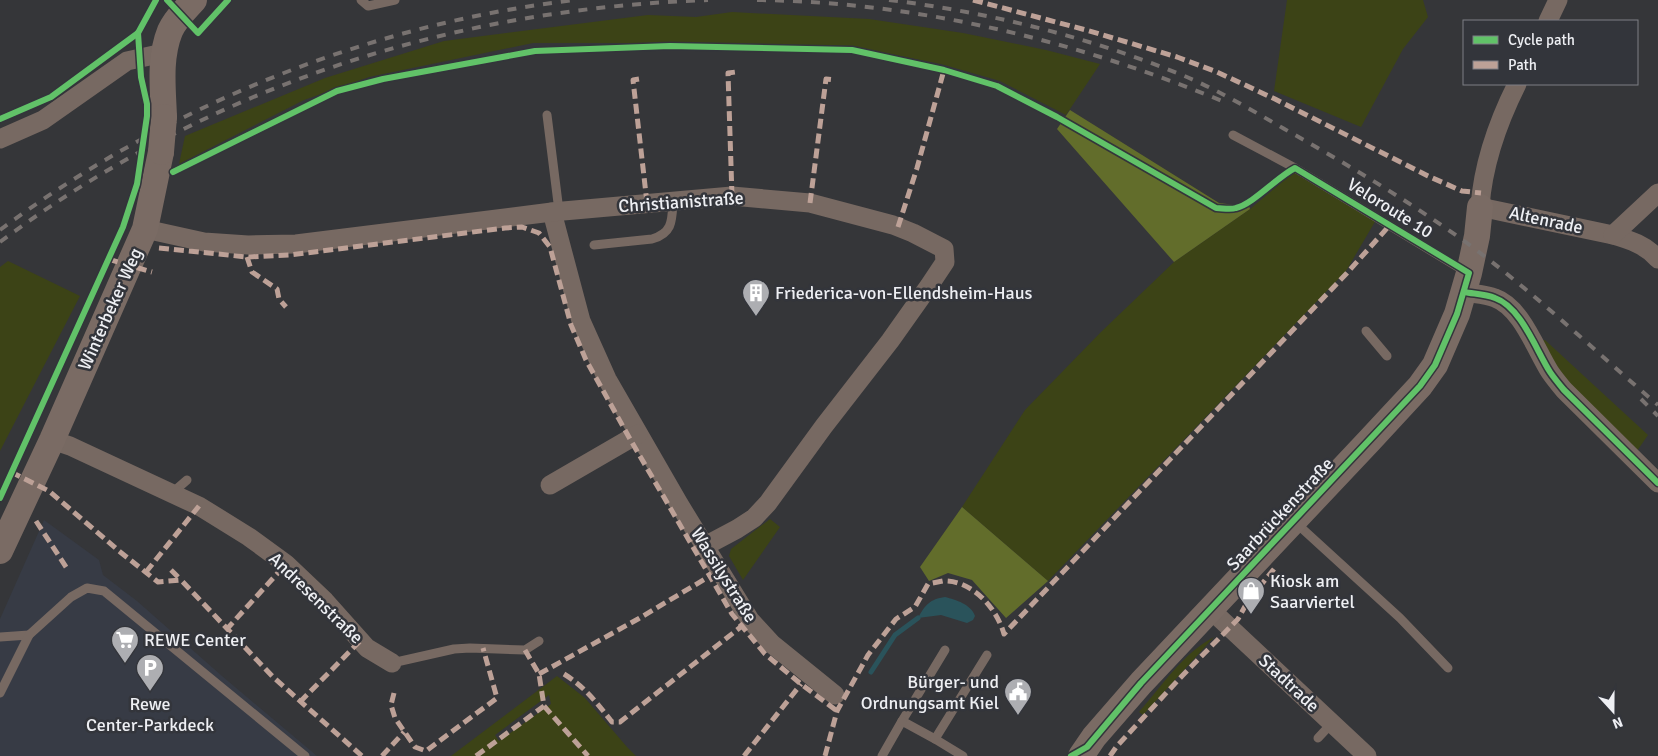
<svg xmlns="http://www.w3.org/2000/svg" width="1658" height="756" font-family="Signika,sans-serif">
<rect width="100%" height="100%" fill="#353639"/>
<path fill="#373b45" d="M44 520 99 560 103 575 137 601 222 676 317 756H0V619Z"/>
<g fill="#3c4316" fill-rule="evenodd">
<path d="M1287 0H1423L1428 17 1403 49 1361 127 1274 91Z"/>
<path d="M732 12 869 19 963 33 1046 50 1100 64 1066 115 1000 81 941 64 849 46 661 43H533L369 77 304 100 179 164 185 136 325 78 444 41 648 15 696 17Z"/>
<path d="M1295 171 1376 220 1346 271 1048 581 962 507 1025 410 1101 332 1174 262 1250 209Z"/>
<path d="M8 261 80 296 0 451V267Z"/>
<path d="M1545 340 1648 435 1637 451 1566 384 1541 341Z"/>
<path d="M770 519 780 527 743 580 729 556 731 549Z"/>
<path d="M1214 637 1143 715 1139 712C1162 686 1183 653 1214 637Z"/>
<path d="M557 676 585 698 627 747 636 756H451ZM549 695 551 704 499 741 495 735Z"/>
</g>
<g fill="#626d2b">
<path d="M1070 110 1219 203 1235 205 1247 199 1250 209 1174 262 1057 129Z"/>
<path d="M962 507 1048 581 1006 618 972 580 948 573 929 581 920 567Z"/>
</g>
<path fill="#2a535b" d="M945 597C956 600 971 604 975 616L973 620 967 623 941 615 918 618C925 605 930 599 945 597Z"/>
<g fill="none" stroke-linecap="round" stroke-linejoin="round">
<path stroke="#2a535b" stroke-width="5" d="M871 672 895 635 918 618"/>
<g stroke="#776962" stroke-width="9">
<path d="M361 0 368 6 395 0"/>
<path d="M547 115 559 211"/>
<path d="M1233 135 1295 168 1466 272"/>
<path d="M594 245 652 239C673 233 672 220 673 201"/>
<path d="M1366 331 1387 356"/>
<path d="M172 493 187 480"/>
<path d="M1296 523 1400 618 1448 668"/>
<path d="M0 637 29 635"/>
<path d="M392 663 454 649 470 648 525 650 539 641"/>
<path d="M0 693 29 635 71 597 87 588 104 591 305 756"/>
<path d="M1318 738 1332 723"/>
<path d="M935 739 902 721 945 650"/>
<path d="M882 756 902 721"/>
<path d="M963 756 935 739 987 655"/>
</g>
<g stroke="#776962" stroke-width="19">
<path d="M1548 21 1558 0"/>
<path d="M1517 84C1498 122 1483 164 1480 207L1613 235C1630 240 1646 245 1658 259"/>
<path d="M0 139 43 120 127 61 163 53"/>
<path d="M552 212 581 321 607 379 679 504 750 620 772 644 835 695"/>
<path d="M145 229 204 242 248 245 296 244 552 212 732 196 810 203 893 225 913 233 944 249 945 262 929 286 890 341 824 426 768 503 754 518 737 529 705 546"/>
<path d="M1613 235 1658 193"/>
<path d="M1464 292C1474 294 1485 294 1495 298 1521 307 1536 350 1550 372 1554 378 1559 384 1564 390L1658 483"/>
<path d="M52 440 70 446 199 506 249 537 286 564 325 601 367 648 392 663"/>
<path d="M550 485 638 434"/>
<path d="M1211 610 1367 756"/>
</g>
<g stroke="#7a6b64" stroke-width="26">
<path d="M164 117C163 89 159 58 170 31 175 19 186 9 194 0"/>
<path d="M0 551 52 440 145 229 161 152"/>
<path d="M1081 756 1094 737 1141 683 1369 441 1420 386 1435 365 1457 314 1469 273 1477 236 1480 207"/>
</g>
<g stroke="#787270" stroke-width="4" stroke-dasharray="9 9" stroke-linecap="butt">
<path d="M757 0C919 2 1077 41 1227 103"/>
<path d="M889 0C987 12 1085 36 1177 73 1218 89 1256 113 1295 135 1357 170 1418 207 1475 249 1539 297 1597 353 1658 405"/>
<path d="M0 230C166 106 369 24 575 0"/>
<path d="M0 242C208 87 449 9 708 0"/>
<path d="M1641 399 1658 416"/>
</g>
<path stroke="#7a6b64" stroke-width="26" d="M161 152 164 117"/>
<g stroke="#bda197" stroke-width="5" stroke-dasharray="10 5" stroke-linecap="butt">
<path d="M973 0 1086 30 1177 57 1217 72 1275 99 1428 176 1462 191 1481 193"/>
<path d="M639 79 633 80 647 203"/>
<path d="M732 196 728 73 736 72"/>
<path d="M810 203 826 79 835 80"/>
<path d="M898 227 917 168 944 70"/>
<path d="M159 248 247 257 290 255 505 228 522 227 539 233 550 247 571 325 586 360 630 439 732 614 765 654 801 684 837 711"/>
<path d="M247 257 252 272 277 289 279 299 286 307"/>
<path d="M108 259 152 272"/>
<path d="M11 472 49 491 119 551 158 582 181 580 273 677 362 756"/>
<path d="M36 521 68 570"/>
<path d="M171 570 181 580"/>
<path d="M146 572 199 506"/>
<path d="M226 630 286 564"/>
<path d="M525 650 539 674 544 706 588 756"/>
<path d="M539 674 638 619 710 576"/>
<path d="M564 674C585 687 597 703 612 722H620L742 626"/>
<path d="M394 693 391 705 395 718 415 747 426 751 497 698 483 648"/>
<path d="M300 702 360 641"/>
<path d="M382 756 404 732"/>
<path d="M476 756 544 706"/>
<path d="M744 756 801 684"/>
<path d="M825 756 837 711 868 655 896 619 915 607 928 584C933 583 938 582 943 581 973 580 997 609 1004 634L1347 273 1389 226"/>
<path d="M1110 756 1117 746 1182 676 1238 619 1248 601 1274 569"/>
</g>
<defs>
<g id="cycleway">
<path d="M167 0 198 33 228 0"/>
<path d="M0 119 51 97 138 33 156 0"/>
<path d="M173 172 337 91 383 79 535 51 670 46 852 50 944 70 997 86 1057 117 1216 208C1222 208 1230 210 1236 208 1253 204 1277 177 1295 168L1469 273 1457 314 1435 365 1420 386 1141 683 1087 747 1071 756"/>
<path d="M1464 292C1474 294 1485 294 1495 298 1521 307 1536 350 1550 372 1554 378 1559 384 1564 390L1658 483"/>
<path d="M0 498 123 227 137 184 147 116V104L141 77 138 33"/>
</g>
</defs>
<use href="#cycleway" stroke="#33353b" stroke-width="9"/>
<use href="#cycleway" stroke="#61c268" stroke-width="6"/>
</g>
<defs>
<symbol id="building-pin" viewBox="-11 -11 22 30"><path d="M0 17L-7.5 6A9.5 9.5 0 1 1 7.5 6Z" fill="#adaeb2" stroke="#33353b"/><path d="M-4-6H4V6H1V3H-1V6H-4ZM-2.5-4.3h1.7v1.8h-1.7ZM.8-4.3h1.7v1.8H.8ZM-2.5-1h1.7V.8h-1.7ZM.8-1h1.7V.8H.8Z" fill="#fff"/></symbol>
<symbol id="shop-pin" viewBox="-11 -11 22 30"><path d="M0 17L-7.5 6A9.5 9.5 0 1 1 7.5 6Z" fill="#adaeb2" stroke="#33353b"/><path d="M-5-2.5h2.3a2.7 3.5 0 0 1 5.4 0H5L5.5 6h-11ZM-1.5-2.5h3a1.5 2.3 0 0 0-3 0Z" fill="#fff"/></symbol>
<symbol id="supermarket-pin" viewBox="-11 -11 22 30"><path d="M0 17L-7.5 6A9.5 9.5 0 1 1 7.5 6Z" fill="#adaeb2" stroke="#33353b"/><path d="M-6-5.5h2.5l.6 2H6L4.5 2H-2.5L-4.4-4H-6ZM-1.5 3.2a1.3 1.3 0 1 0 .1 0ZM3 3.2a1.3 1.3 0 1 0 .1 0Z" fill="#fff"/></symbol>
<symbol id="parking-pin" viewBox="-11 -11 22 30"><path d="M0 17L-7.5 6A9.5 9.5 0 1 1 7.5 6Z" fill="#adaeb2" stroke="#33353b"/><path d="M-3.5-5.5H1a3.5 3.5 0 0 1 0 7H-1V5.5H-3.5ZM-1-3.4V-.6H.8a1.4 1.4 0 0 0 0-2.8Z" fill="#fff"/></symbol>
<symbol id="civic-pin" viewBox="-11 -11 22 30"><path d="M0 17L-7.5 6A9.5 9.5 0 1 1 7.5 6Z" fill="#adaeb2" stroke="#33353b"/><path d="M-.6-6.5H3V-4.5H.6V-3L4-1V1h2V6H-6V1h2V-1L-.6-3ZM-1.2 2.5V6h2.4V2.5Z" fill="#fff"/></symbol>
</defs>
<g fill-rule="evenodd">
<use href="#building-pin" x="740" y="277" width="32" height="43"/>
<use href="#shop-pin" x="1235" y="575" width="32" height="43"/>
<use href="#supermarket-pin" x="109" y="624" width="32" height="43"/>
<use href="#parking-pin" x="134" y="652" width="32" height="43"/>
<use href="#civic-pin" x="1002" y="676" width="32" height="43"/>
</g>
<g text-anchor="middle" stroke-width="5" stroke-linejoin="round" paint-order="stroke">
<g font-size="18" fill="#eeeff3" stroke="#33353b">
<text transform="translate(681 202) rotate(-4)" y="6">Christianistraße</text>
<text transform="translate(1390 208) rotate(32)" y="6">Veloroute 10</text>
<text transform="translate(1546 220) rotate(12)" y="6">Altenrade</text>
<text transform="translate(110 309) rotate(-66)" y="6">Winterbeker Weg</text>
<text transform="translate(1280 514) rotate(-47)" y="6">Saarbrückenstraße</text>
<text transform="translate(724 575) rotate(58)" y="6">Wassilystraße</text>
<text transform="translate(316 598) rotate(44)" y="6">Andresenstraße</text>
<text transform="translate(1289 683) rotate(43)" y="6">Stadtrade</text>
</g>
<g font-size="18" fill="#eeeff3" stroke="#33353b" text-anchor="start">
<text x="775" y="299">Friederica-von-Ellendsheim-Haus</text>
<text x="1270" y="587">Kiosk am<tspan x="1270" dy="21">Saarviertel</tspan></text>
<text x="144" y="646">REWE Center</text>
<text x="999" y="688" text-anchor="end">Bürger- und<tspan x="999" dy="21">Ordnungsamt Kiel</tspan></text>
<text x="150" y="710" text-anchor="middle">Rewe<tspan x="150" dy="21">Center-Parkdeck</tspan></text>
</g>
</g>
<rect x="1463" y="20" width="175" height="65" fill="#33353b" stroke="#7e7f85"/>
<rect x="1473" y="36" width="25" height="8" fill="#61c268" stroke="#7e7f85"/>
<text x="1508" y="45" font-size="15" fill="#eeeff3">Cycle path</text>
<rect x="1473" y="61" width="25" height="8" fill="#bda197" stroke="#7e7f85"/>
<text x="1508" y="70" font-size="15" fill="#eeeff3">Path</text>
<g transform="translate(1613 711) rotate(159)" stroke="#33353b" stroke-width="4" paint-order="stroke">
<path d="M0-4L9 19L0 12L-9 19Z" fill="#eeeff3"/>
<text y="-8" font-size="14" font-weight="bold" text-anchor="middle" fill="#eeeff3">N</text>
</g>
</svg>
